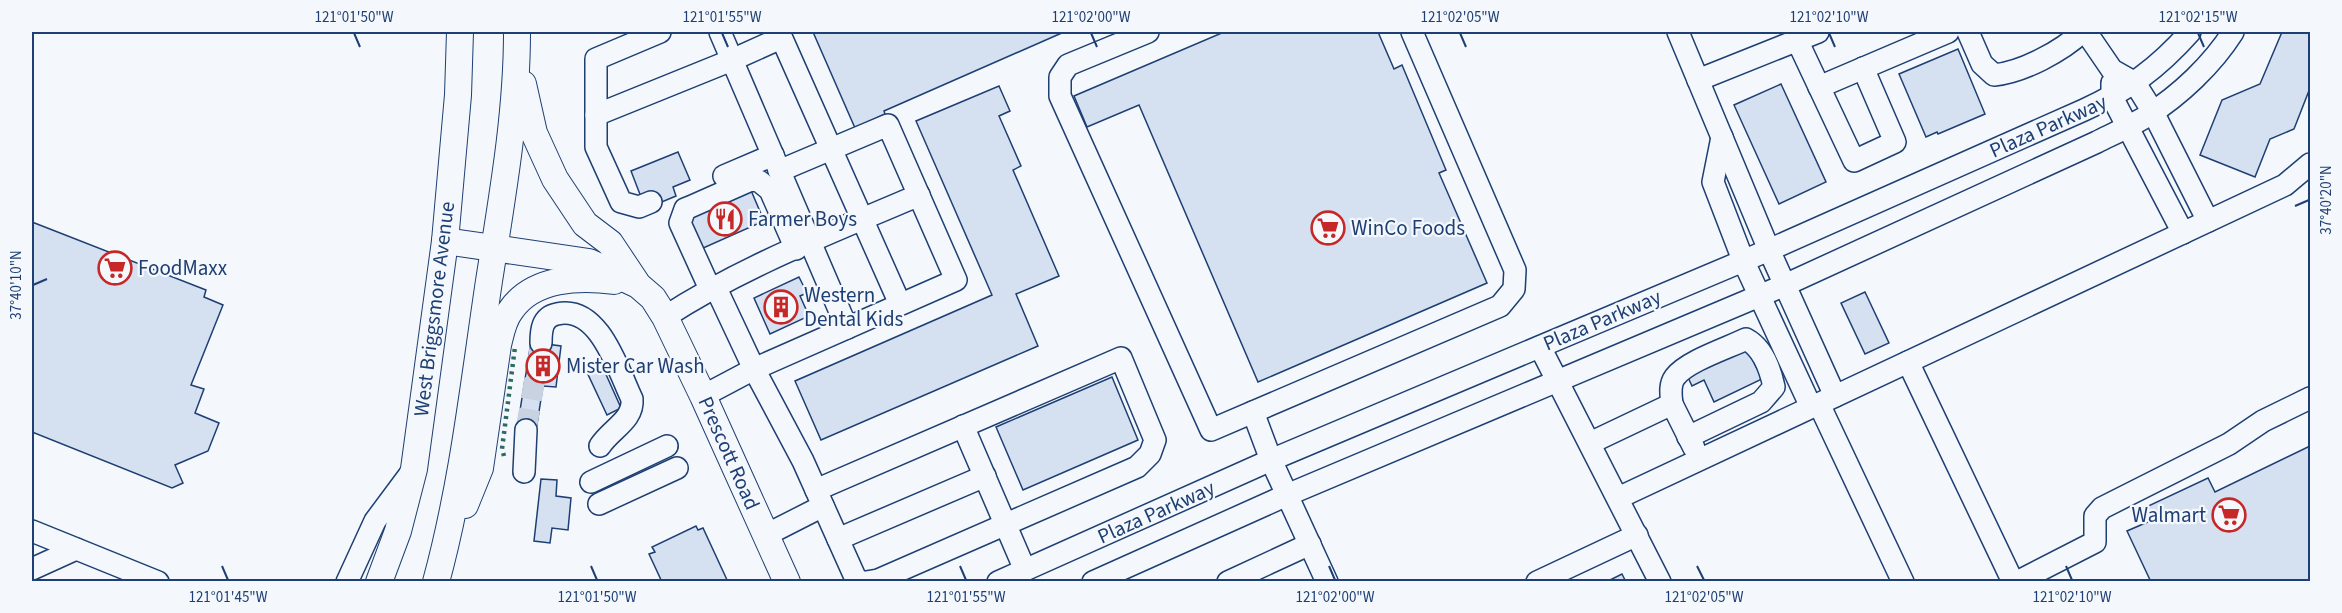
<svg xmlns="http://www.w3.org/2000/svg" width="2342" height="613" font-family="'Source Sans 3',sans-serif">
<rect width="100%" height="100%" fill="#f4f7fb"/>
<g fill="#d5e0f0" stroke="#1d3f73" stroke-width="1.5">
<path d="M813 32H1064L884 111 885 114 855 128Z"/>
<path d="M1224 32H1378L1394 69 1402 65 1446 170 1439 173 1487 283 1258 382 1139 105 1087 127 1074 96Z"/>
<path d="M2282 32H2310V88L2294 129 2270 139 2255 177 2200 155 2222 100 2260 84Z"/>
<path d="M1958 49 1985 114 1938 134 1937 132 1926 137 1899 74Z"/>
<path d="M1781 84 1826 182 1779 204 1734 105Z"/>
<path d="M999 86 1010 111 999 116 1021 166 1013 170 1059 276 1016 294 1038 346 821 440 795 381 992 295 916 121Z"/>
<path d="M678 152 690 180 673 187 676 196 657 204 641 197 631 171Z"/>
<path d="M750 188 764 221 701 249 686 216Z"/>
<path d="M32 222 206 290 204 297 223 305 191 385 204 389 195 413 219 423 208 451 175 465 183 483 172 488 32 432Z"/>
<path d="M799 277 807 293 800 296 809 316 770 334 754 298Z"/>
<path d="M1865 292 1889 343 1865 354 1841 303Z"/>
<path d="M531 342 561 346 556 387 543 386 536 431 517 429Z"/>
<path d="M1746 346 1762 379 1714 402 1704 380 1692 386 1686 373Z"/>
<path d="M600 361 621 408 607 415 585 368Z"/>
<path d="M1112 377 1138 440 1023 490 996 427Z"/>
<path d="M2310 446V582H2151L2127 531 2150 521 2144 508 2208 478 2215 492Z"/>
<path d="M643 462 649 476 630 484 624 471Z"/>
<path d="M541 479 557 480 556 496 571 498 568 530 552 528 550 543 534 541Z"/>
<path d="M696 526 698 530 703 528 728 582H662L649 554 655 552 652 547Z"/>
<path d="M1622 574 1626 582H1606Z"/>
</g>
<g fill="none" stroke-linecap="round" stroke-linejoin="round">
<path stroke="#c9d2e0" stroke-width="21" stroke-dasharray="21 10" stroke-linecap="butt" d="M526 430 541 343"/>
<defs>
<g id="minor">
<path d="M720 32 847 328"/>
<path d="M779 32 900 304"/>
<path d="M1148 32 1068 65 1060 77V96L1211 430 1500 306 1514 289 1515 270 1412 32"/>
<path d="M1678 32 1769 250 1835 396"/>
<path d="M1968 32 1982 64 1994 75C2023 72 2062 51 2082 32"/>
<path d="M2086 32 2112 70 2135 83 2153 112 2208 221"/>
<path d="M1797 40 1854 161 1895 142 1863 68"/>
<path d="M1698 80 1818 32"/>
<path d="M2112 83V97L2183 233"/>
<path d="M1819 87 1948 32"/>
<path d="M596 115 732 60 781 38"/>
<path d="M1722 137 1713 182 1743 260 1811 407"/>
<path d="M724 176 773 155"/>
<path d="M651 202 639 207 621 202 596 147V59L660 32"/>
<path d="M715 286 754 369 803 461 855 577 860 582"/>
<path d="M710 289 680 223 685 209 690 207 751 180 759 181 770 190 796 249"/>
<path d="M665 317C743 266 833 232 919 195"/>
<path d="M541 343C541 330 542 317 557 314 599 304 618 370 632 399 634 420 611 429 600 446"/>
<path d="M1540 347 1660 582"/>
<path d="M1908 362 2013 582"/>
<path d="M703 396 754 369 956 280 888 125 779 171"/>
<path d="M1672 404C1671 395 1669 385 1675 377 1687 361 1728 348 1746 339 1763 348 1770 368 1774 387L1761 402 1688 437"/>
<path d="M1819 404 1903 582"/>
<path d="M1253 412 1271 460 1327 582"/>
<path d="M963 426 1025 570"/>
<path d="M1590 443 1672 404 1694 448"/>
<path d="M524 472 526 430"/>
<path d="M591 482 667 446"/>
<path d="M816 490 1121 358 1155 440 1150 454 1137 467 878 580 866 582"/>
<path d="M1618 498 2285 185 2310 164"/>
<path d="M599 504 677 468"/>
<path d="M32 531 158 582"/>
<path d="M766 535 823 506"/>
<path d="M838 539 985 476"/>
<path d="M32 569 76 549"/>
<path d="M347 582 375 521 410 474"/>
<path d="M998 582 1271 460 1769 250 2084 110C2128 90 2158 68 2190 32"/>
<path d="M1093 582 1287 495 1785 285 2097 142C2113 134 2131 126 2147 116 2180 95 2212 65 2233 32"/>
<path d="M1228 582 1310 544"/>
<path d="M1537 582 1637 535"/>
<path d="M2017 582 2095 542V516L2102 508 2229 444 2263 421 2310 398"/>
</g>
<g id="major">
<path d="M523 84 534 133 555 179 585 224 610 243 636 282"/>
<path d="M445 241 589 262 638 285 653 298 665 317 703 396 787 582"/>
<path d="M465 505 480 468 498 345C501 333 503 320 511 310 533 278 579 276 614 281"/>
<path d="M379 582 398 531 414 469 445 241 458 95 460 32"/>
<path d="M436 582C463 483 474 381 489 281 502 198 517 115 517 32"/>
</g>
</defs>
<use href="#minor" stroke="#1d3f73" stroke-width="24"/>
<use href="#major" stroke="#1d3f73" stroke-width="28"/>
<use href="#minor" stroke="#f4f7fb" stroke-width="21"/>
<use href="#major" stroke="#f4f7fb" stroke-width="26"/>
<path stroke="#2c6c60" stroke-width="4.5" stroke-dasharray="3 4.5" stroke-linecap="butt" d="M504 456 502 449 515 347"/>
</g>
<path fill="none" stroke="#1d3f73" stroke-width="2" d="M354 33 360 47M722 33 728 47M1091 33 1097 47M1460 33 1466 47M1829 33 1835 47M2198 33 2204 47M2295 206 2309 200M33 285 47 279M222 566 228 580M591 566 597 580M960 566 966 580M1329 566 1335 580M1697 566 1704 580M2066 566 2072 580"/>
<defs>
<symbol id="restaurant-ring" viewBox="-11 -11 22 22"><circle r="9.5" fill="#f4f7fb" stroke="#c62828" stroke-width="1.5"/><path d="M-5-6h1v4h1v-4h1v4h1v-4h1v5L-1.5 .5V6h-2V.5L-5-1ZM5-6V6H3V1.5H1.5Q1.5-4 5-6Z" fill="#c62828"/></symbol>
<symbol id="supermarket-ring" viewBox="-11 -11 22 22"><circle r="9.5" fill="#f4f7fb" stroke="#c62828" stroke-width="1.5"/><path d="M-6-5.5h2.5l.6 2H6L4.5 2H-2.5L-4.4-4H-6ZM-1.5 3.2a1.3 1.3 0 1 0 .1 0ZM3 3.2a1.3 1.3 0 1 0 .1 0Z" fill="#c62828"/></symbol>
<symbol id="building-ring" viewBox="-11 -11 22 22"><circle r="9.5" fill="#f4f7fb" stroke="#c62828" stroke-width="1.5"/><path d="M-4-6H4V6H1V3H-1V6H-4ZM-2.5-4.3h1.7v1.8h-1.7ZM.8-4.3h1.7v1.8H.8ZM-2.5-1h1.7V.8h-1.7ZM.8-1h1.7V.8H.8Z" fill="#c62828"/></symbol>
</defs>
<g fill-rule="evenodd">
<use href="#restaurant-ring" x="706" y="200" width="38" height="38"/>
<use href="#supermarket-ring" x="1309" y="209" width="38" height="38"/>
<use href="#supermarket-ring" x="96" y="249" width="38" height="38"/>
<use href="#building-ring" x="762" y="288" width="38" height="38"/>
<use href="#building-ring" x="524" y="347" width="38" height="38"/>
<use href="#supermarket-ring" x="2210" y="496" width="38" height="38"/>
</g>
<g text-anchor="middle" stroke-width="4.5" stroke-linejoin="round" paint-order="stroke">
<g font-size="21" fill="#1d3f73" stroke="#f4f7fb">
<text transform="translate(2048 126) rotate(-24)" y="7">Plaza Parkway</text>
<text transform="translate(434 309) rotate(-83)" y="7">West Briggsmore Avenue</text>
<text transform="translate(1602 320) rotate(-23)" y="7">Plaza Parkway</text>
<text transform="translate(729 453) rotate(66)" y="7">Prescott Road</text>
<text transform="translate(1156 512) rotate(-24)" y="7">Plaza Parkway</text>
</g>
<g font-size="21" fill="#1d3f73" stroke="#f4f7fb" text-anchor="start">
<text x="748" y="226">Farmer Boys</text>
<text x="1351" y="235">WinCo Foods</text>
<text x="138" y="275">FoodMaxx</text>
<text x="804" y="302">Western<tspan x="804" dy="24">Dental Kids</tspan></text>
<text x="566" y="373">Mister Car Wash</text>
<text x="2206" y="522" text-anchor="end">Walmart</text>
</g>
</g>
<rect width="2342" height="613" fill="none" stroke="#f4f7fb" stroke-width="66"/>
<rect x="33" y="33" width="2276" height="547" fill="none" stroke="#1d3f73" stroke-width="2"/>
<g font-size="15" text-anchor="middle" fill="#1d3f73">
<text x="354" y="22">121°01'50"W</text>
<text x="722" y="22">121°01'55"W</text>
<text x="1091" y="22">121°02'00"W</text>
<text x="1460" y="22">121°02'05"W</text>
<text x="1829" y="22">121°02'10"W</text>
<text x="2198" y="22">121°02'15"W</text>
<text transform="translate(2326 200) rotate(-90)" y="5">37°40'20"N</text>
<text transform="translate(16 285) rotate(-90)" y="5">37°40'10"N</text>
<text x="228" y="602">121°01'45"W</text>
<text x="597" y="602">121°01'50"W</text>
<text x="966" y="602">121°01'55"W</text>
<text x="1335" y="602">121°02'00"W</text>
<text x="1704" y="602">121°02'05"W</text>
<text x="2072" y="602">121°02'10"W</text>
</g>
</svg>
